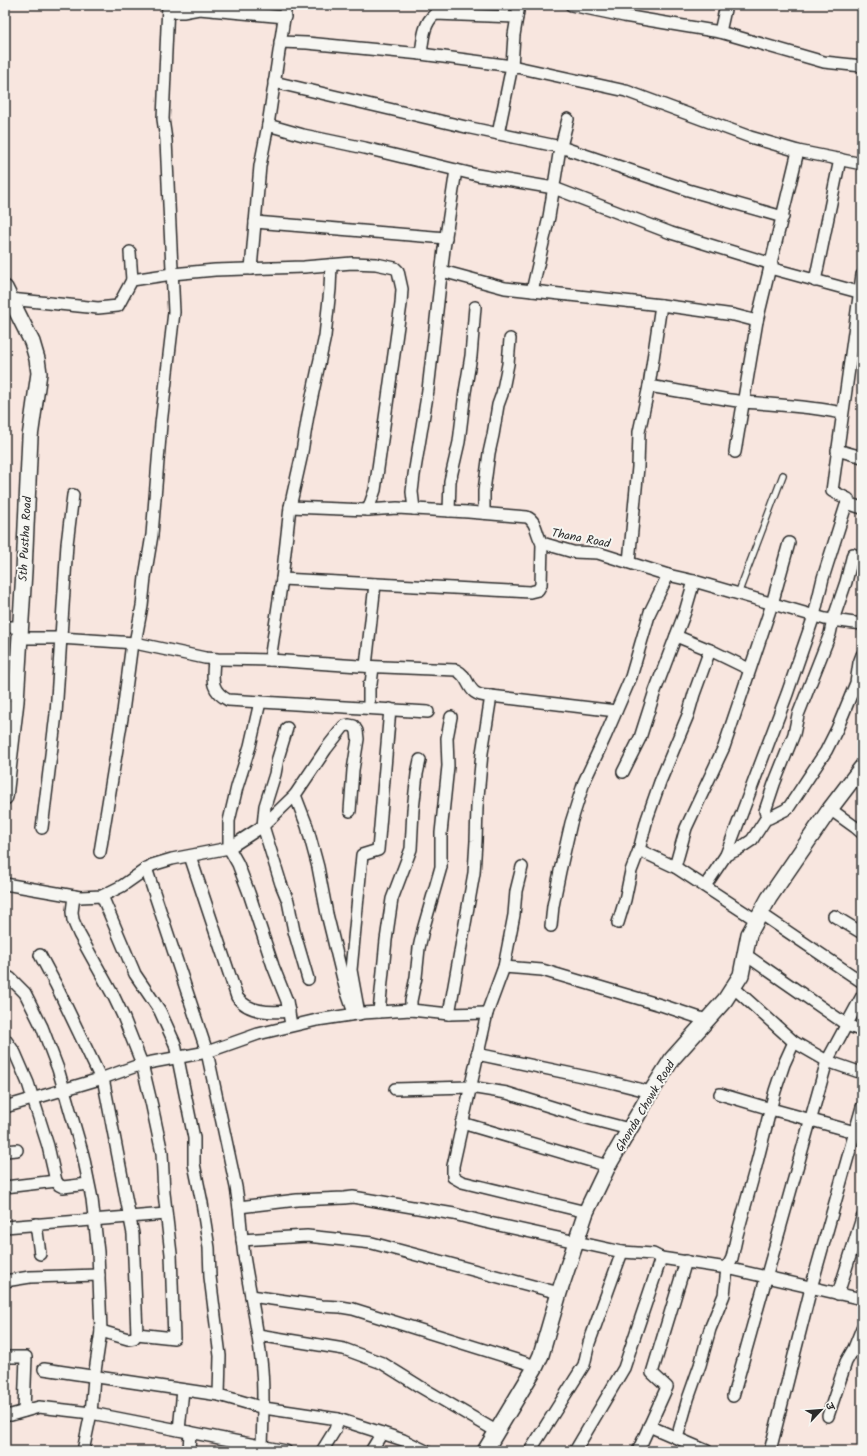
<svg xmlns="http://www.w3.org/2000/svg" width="867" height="1456" font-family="Kalam,'Playpen Sans Deva',sans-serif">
<rect width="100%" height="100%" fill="#f8e6df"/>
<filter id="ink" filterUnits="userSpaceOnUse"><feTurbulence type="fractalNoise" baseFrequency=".025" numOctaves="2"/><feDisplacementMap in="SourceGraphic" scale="8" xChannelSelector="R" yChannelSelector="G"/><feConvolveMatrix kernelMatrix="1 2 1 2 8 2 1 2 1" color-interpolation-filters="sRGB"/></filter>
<g filter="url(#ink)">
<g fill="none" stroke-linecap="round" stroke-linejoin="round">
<defs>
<path id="lane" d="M738 594 783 475"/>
<g id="street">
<path d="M571 5 624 16 720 32 824 62 862 66"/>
<path d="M169 12H183L199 9 285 17"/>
<path d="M720 32 726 5"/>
<path d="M280 42 307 43 421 54 512 66 626 91 750 137 798 151 862 164"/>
<path d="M421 54C423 40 423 24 435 14L517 17"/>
<path d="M274 82 466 127 561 147 688 190 783 217"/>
<path d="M268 125 303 135 365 148 477 175 554 188 671 233 772 264"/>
<path d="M498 134 512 66 514 35 519 5"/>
<path d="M255 222 446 238"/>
<path d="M130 252 132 280"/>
<path d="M770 268 862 293"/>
<path d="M251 269 260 166 268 125 286 5"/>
<path d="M442 271 505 288 661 305 734 315 757 321"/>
<path d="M815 281 840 159"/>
<path d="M532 291 549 217 559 154 568 119"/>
<path d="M6 301 10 299 98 308 118 306 132 280 172 274 215 270 304 267 352 263 376 264 395 268 398 271 402 289 401 304 375 490 368 510"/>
<path d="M649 386C681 391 713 398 745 402 778 405 810 406 842 413"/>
<path d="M837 450 862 457"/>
<path d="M735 452 757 321 798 151"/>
<path d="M847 503 862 508"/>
<path d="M290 507 368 510 397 508 468 512 527 517C537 521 536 535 542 543"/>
<path d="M414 509 412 492 414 475 428 390 444 249 456 170"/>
<path d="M449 511 450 481 459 442 465 392 471 356 475 307"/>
<path d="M484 513V491L489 453 493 435 498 405 502 394 508 364 510 339"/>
<path d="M542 543 573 552 598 553 668 575 694 581 825 619 862 624"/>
<path d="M853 554 846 582 833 620 830 634 798 715 794 734 774 784 765 811 767 817 769 818 785 810 789 807 826 751 837 729 856 683 859 663 862 655"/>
<path d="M629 562 638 467 639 432 649 386 661 305"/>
<path d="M282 579 530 592 538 590 541 585 542 543"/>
<path d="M5 627H21"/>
<path d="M676 636 710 650 749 669"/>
<path d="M20 638H60L135 643 205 658 218 659 270 660 359 666 456 670C473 678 464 697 491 696L616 711"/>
<path d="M135 643 142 606 145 577 152 535 161 424 174 312 166 140 163 119 168 5"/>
<path d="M214 659C213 678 209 690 228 700L428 712"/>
<path d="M270 660 282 579 290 507 301 458 308 415 325 336 330 289 331 265"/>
<path d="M366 666 375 584"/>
<path d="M369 708V685L371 684 373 667"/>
<path d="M287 728 278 758 275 774 265 806 263 826 281 884 288 901 294 931 308 979"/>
<path d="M623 772 640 738 655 691 685 612 694 581"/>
<path d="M295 795 307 826 318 867 327 914 345 987 353 1010"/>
<path d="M830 809 855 827 862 833"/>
<path d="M42 828 56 714 67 544 73 495"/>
<path d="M639 850 675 867 756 920"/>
<path d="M100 852 123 712 132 643"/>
<path d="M726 855 787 694 814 616 823 578 848 499 832 491 862 275"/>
<path d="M190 856 237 997C248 1013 271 1013 289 1011"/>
<path d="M522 867 516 891 514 915 504 967 487 1013 453 1166V1177L462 1182 586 1212"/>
<path d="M675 867 686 828 724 747 772 604 789 543"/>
<path d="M146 868 207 1052 236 1187C240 1210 241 1233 244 1256 250 1294 259 1332 262 1370 264 1395 263 1420 262 1446"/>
<path d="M5 884 80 897 102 896 122 886 152 865 172 859 229 848V821L237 787 250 746 260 702"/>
<path d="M705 886 726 855 737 850 752 840 767 817"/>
<path d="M74 896 72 912 73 920 79 934 114 997 123 1016 142 1064 152 1106 162 1153 164 1193 171 1254 174 1338 137 1334"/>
<path d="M102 896 135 974 160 1011 175 1044 194 1138V1164L202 1203 209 1248 210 1277 220 1356 219 1395"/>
<path d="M760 913 862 982"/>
<path d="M834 916 862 933"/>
<path d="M618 923 625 900 631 871 639 850 647 819 660 782 688 715 694 694 710 650"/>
<path d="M551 926 553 906 560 871 571 823 584 782 605 737 631 677 650 612 668 575"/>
<path d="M40 955 56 985 101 1079"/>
<path d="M746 955 847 1025 862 1031"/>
<path d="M504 967 542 970 664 1006 706 1020"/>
<path d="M5 983 10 978 25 993 42 1027 58 1069 83 1155 92 1199 98 1252 101 1331 94 1378 91 1413 83 1451"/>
<path d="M733 987 794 1042 827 1061 862 1073"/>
<path d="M411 1010V1001L416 977 419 948 423 930 441 867V833L448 766 447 738 451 717"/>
<path d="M379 1012 386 940 392 899 411 849 413 810 417 774 420 760"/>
<path d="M359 1014 351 970 362 855 378 850 390 709"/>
<path d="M449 1014 474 873 476 841 477 807 482 753 491 696"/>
<path d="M291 1025 287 1001 273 966 249 893 238 864 229 848 263 826 295 795 326 749 344 726 349 725 354 726 357 731 358 739 353 770 350 811"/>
<path d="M5 1039 15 1053 28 1083 48 1146 56 1181 59 1185 63 1187 88 1184"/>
<path d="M477 1054 615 1083 651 1092"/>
<path d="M395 1089 470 1087 507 1093 587 1118 629 1129"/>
<path d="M720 1094 771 1109 855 1132"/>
<path d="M5 1107 103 1078 142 1064 207 1052 258 1034 317 1020 363 1013 411 1010 449 1014 487 1013"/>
<path d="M462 1123 608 1166"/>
<path d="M5 1151 17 1150"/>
<path d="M5 1187 56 1181"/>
<path d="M239 1207 297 1200 344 1198 353 1197 454 1214 485 1222 622 1252 653 1254 661 1258 727 1268 862 1299"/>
<path d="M36 1224 40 1254"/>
<path d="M5 1227 166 1214"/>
<path d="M242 1240 307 1236 372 1243 559 1293"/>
<path d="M5 1281 30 1277 99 1275"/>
<path d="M838 1294 862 1218"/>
<path d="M251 1296 321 1306 341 1307 353 1309 536 1366"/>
<path d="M101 1331 128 1339 134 1338 137 1334 133 1234 103 1078"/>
<path d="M258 1335 344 1349 382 1363 419 1386 496 1431"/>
<path d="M5 1357H26L24 1411"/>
<path d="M44 1369 219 1395 264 1408 338 1419 382 1433 371 1451"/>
<path d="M733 1396 827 1061 862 996"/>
<path d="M5 1415H11L39 1407 91 1413 286 1451"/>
<path d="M828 1416 846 1362 854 1348 862 1328"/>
<path d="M649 1426 707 1451"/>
<path d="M179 1430 183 1390"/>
<path d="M382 1433 403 1440 426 1451"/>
<path d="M677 1438 688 1399 700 1365 710 1329 724 1295 727 1268 732 1258 737 1235 755 1170 775 1091 784 1064 794 1042"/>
<path d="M189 1451 190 1432"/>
<path d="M322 1451 335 1430 338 1419"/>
<path d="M530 1451 584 1365 589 1343 622 1252"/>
<path d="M575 1451 624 1368 661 1258"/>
<path d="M638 1451 667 1387 652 1373 686 1261"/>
<path d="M770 1451 811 1288 862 1107"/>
</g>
<g id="secondary">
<path d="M5 288 32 342 37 359 39 373 30 437 24 571 16 701 5 797"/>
<path d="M485 1451 536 1366 541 1355 559 1293 586 1212 608 1166 651 1092 672 1059 725 1000 741 975 749 934 769 898 830 809 862 767"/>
</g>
</defs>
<use href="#lane" stroke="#2b2b2b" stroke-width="8"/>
<use href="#street" stroke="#2b2b2b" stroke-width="14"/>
<use href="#secondary" stroke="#2b2b2b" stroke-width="18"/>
<use href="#lane" stroke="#f6f6f2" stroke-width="5.5"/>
<use href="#street" stroke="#f6f6f2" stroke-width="11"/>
<use href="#secondary" stroke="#f6f6f2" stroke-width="15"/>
</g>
</g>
<g text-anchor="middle" stroke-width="4" stroke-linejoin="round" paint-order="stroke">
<g font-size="12" fill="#2b2b2b" stroke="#f6f6f2">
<text transform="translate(581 538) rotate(11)" y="4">Thana Road</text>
<text transform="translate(25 539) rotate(-87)" y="4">5th Pustha Road</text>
<text transform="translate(645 1106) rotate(-59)" y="4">Ghonda Chowk Road</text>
</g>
</g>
<rect width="867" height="1456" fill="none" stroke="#f6f6f2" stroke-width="20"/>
<rect x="10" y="10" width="847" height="1436" fill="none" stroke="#2b2b2b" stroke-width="1.5" filter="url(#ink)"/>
<g transform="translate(821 1410) rotate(64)" stroke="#f6f6f2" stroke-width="3" paint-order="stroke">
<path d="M0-3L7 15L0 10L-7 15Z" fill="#2b2b2b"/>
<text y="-6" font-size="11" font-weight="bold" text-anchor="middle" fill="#2b2b2b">उ</text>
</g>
</svg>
